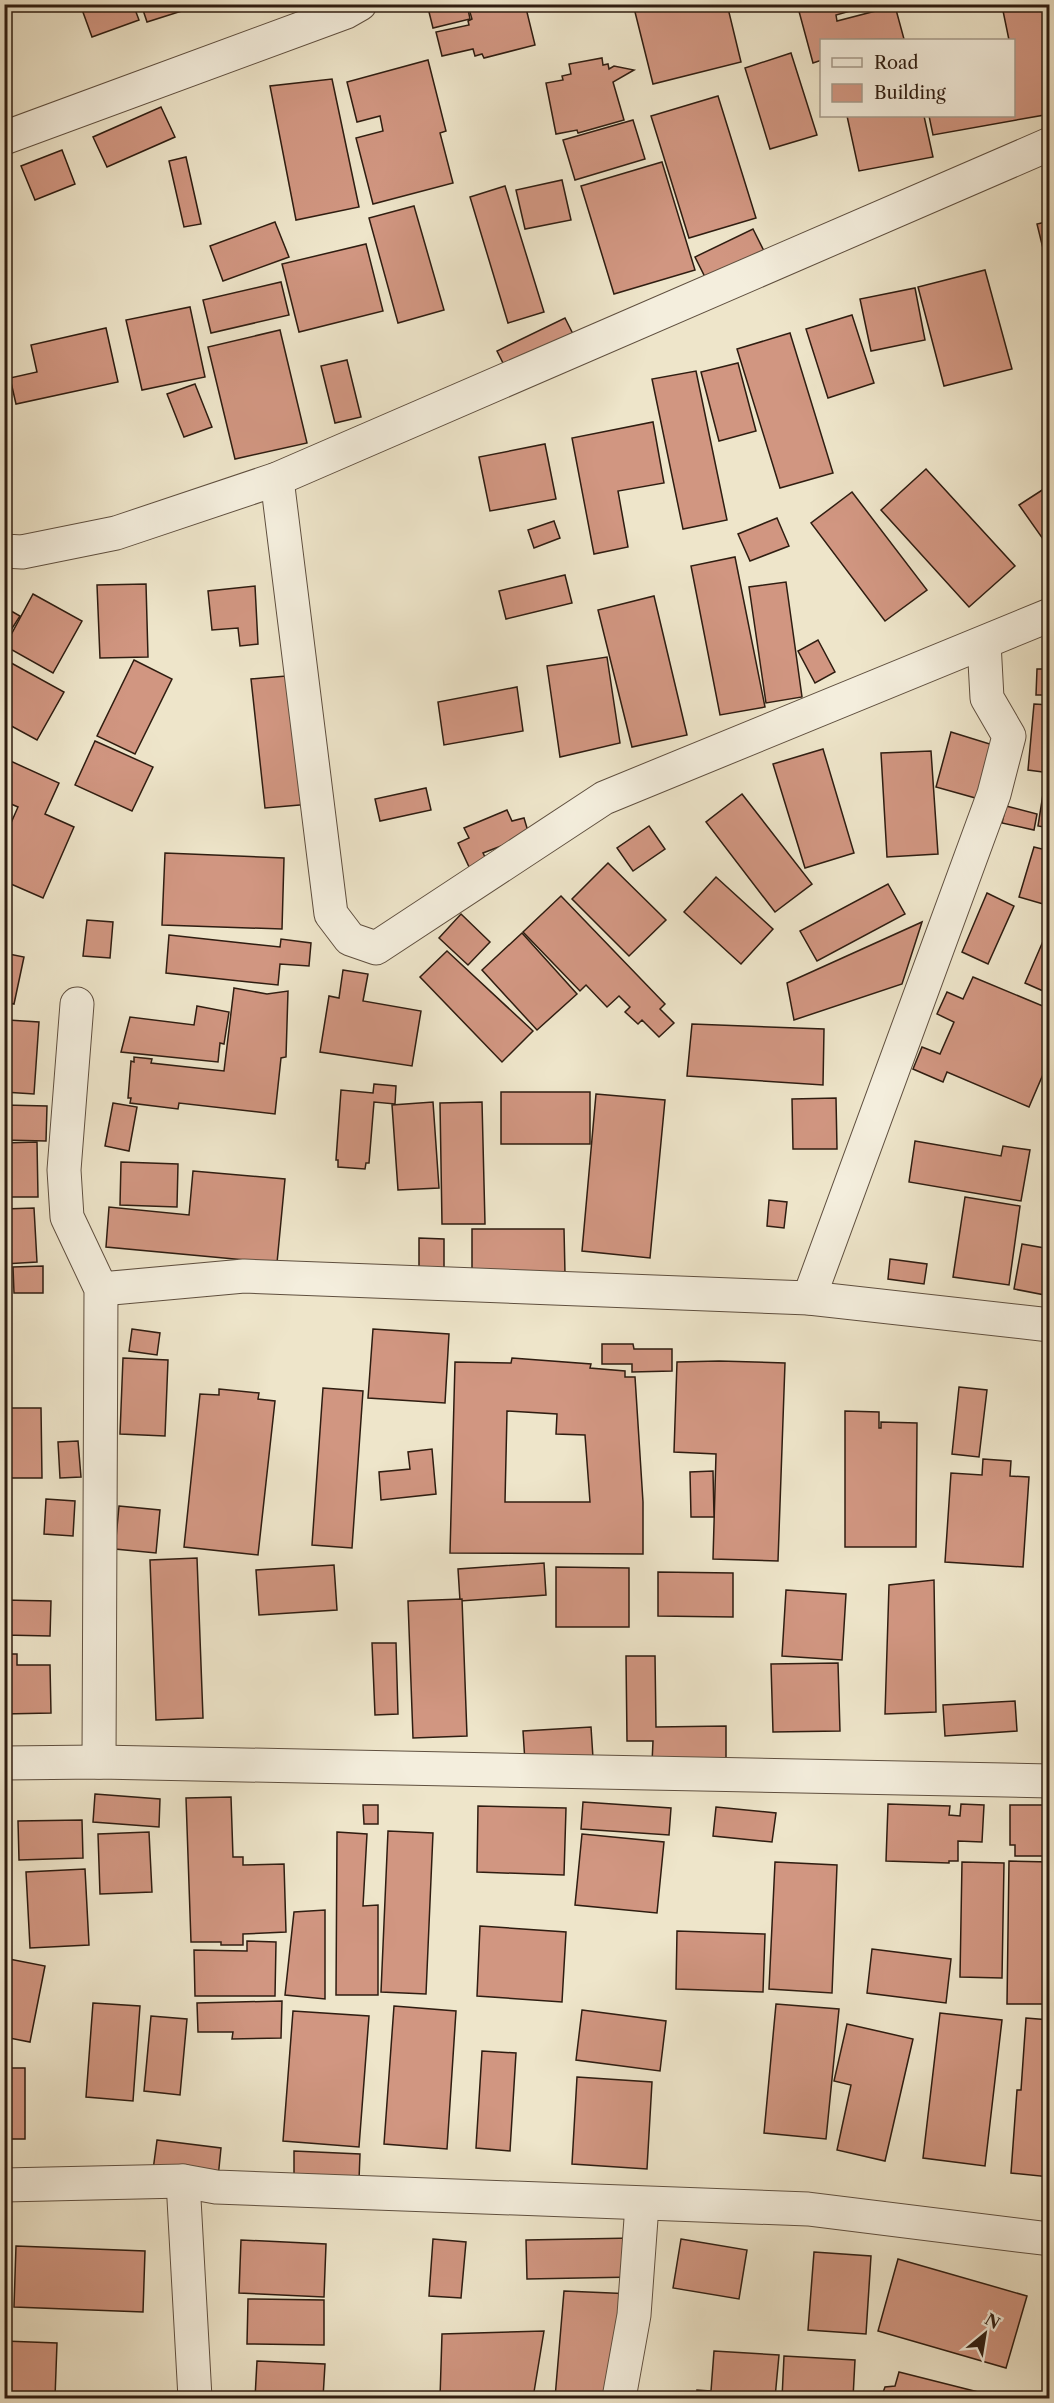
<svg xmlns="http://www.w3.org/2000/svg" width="1054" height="2403" font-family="'Libre Caslon Text',serif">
<rect width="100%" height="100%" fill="#eee5ca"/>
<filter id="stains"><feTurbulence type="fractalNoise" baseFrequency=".00333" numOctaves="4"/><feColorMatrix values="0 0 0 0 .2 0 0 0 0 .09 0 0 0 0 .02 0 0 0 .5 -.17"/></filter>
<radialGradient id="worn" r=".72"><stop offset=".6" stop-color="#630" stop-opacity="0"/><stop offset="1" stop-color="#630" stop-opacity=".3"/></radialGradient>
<g fill="#d19681" stroke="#2f1d11" stroke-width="1.5" fill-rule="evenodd">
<path d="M80 4H133L139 20 92 37Z"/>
<path d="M141 4H184L185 10 147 22Z"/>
<path d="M427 4H467L470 19 433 28Z"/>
<path d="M488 4H525L535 45 484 58 482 54 475 56 473 49 442 56 436 32 469 25 468 21 472 19 469 9Z"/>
<path d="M633 4H727L741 62 653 84Z"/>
<path d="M797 4H875L836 15 837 21 895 6 904 39 822 40V60L813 63Z"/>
<path d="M1008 4H1049L1050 114 933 135 929 116H1014V40H1009L1002 6Z"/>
<path d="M791 53 817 135 770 149 745 68Z"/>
<path d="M602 58 603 65 608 64 609 69 614 66 634 70 613 82 624 120 578 133 577 130 556 134 546 83 563 80 562 76 571 74 569 64Z"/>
<path d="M428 60 446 131 440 133 453 183 373 204 356 138 383 131 380 116 357 122 347 82Z"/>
<path d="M332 79 359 207 296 220 270 86Z"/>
<path d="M718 96 756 218 689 238 651 116Z"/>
<path d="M161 107 175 137 107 167 93 137Z"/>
<path d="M847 116H924L933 157 859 171Z"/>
<path d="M633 120 645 159 575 180 563 140Z"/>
<path d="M62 150 75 184 35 200 21 166Z"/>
<path d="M186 157 201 224 184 227 169 161Z"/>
<path d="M662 162 695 270 614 294 581 186Z"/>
<path d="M562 180 571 220 525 229 516 190Z"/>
<path d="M505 186 544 312 508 323 470 197Z"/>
<path d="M414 206 444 310 398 323 369 218Z"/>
<path d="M1050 221V277L1037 224Z"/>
<path d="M275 222 289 257 223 281 210 246Z"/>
<path d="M753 229 766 255 708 283 695 257Z"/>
<path d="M366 244 383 311 299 332 282 264Z"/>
<path d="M985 270 1012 369 944 386 918 287Z"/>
<path d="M281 282 289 315 211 333 203 300Z"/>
<path d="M915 288 925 340 871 351 860 299Z"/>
<path d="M190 307 205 377 142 390 126 320Z"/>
<path d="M852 315 874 383 828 398 806 329Z"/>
<path d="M565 318 577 342 509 375 497 351Z"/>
<path d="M106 328 118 382 16 404 10 378 37 372 31 345Z"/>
<path d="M280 330 307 443 235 459 208 347Z"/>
<path d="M790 333 833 473 780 488 737 349Z"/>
<path d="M347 360 361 417 335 423 321 366Z"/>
<path d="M738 363 756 431 719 441 701 372Z"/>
<path d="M696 371 727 520 683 529 652 379Z"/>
<path d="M195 384 212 427 184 437 167 394Z"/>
<path d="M653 422 664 483 618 491 628 547 594 554 572 438Z"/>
<path d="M545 444 556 499 490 511 479 457Z"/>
<path d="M926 469 1015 566 969 607 881 510Z"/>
<path d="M1050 485V549L1019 505Z"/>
<path d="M852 492 927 590 885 621 811 523Z"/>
<path d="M777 518 789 546 750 561 738 534Z"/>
<path d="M554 521 560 538 534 548 528 530Z"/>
<path d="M735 557 765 707 720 715 691 566Z"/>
<path d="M565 575 572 603 506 619 499 591Z"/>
<path d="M786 582 802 697 766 703 749 587Z"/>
<path d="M146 584 148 657 100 658 97 585Z"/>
<path d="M255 586 258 644 240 646 238 628 212 630 208 591Z"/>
<path d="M33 594 82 621 53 673 5 646Z"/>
<path d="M654 596 687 735 632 747 598 610Z"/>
<path d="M4 607 20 616 4 641Z"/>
<path d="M818 640 835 672 815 683 798 651Z"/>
<path d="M607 657 620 743 560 757 547 666Z"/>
<path d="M4 659 64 692 37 740 4 722Z"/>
<path d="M134 660 172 679 135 754 97 736Z"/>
<path d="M1037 669H1050V695H1036Z"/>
<path d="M298 675 311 804 265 808 251 679Z"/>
<path d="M517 687 523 731 444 745 438 702Z"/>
<path d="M1034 704 1050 705V773L1028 770Z"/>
<path d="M951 732 993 745 979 799 936 787Z"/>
<path d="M95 741 153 767 132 811 75 785Z"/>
<path d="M823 749 854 853 805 868 773 764Z"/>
<path d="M931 751 938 854 887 857 881 753Z"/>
<path d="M6 759 59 783 45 814 74 827 43 898 4 881V839L18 807 4 801Z"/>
<path d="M1046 775H1050V828L1038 826Z"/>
<path d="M426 788 431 810 380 821 375 799Z"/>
<path d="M742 794 812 884 775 912 706 822Z"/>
<path d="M1006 806 1037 814 1034 830 1002 823Z"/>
<path d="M507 810 512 821 524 818 530 838 509 843 483 853 487 861 470 869 458 843 469 838 464 828Z"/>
<path d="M649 826 665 849 633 871 617 848Z"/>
<path d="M1034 847 1050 851V906L1019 897Z"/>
<path d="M165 853 284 858 282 929 162 925Z"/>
<path d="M608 863 666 920 629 956 572 899Z"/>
<path d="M716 877 773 929 741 964 684 912Z"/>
<path d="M888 884 905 914 817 961 800 931Z"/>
<path d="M987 893 1014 906 988 964 962 952Z"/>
<path d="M561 896 665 1004 660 1009 674 1023 659 1037 642 1020 638 1024 625 1012 630 1007 619 996 607 1007 586 985 580 991 523 932Z"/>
<path d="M461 914 490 942 468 965 439 938Z"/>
<path d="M87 920 113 922 110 958 83 956Z"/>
<path d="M922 922 902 984 794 1020 787 983Z"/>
<path d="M1050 925V994L1025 983Z"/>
<path d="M522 933 577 994 537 1030 482 970Z"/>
<path d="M169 935 280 947 281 939 311 943 309 966 280 964 278 985 166 973Z"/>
<path d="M447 951 533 1031 502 1062 420 977Z"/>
<path d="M4 953 24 957 14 1004 4 1002Z"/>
<path d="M343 970 368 974 363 1001 421 1011 412 1066 320 1052 329 996 339 998Z"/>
<path d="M973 977 1050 1009V1058L1029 1107 947 1072 943 1082 913 1069 922 1047 940 1054 954 1022 937 1014 947 992 963 999Z"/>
<path d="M234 988 267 994 288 991 286 1057 281 1058 275 1114 179 1103 178 1109 130 1103 131 1098H128L131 1061 134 1062V1057L152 1059 151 1063 224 1071Z"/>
<path d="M197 1006 229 1012 224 1044 220 1043 218 1062 121 1052 130 1017 194 1025Z"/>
<path d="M8 1020 39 1022 34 1094 4 1092Z"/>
<path d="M692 1024 824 1029 823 1085 687 1076Z"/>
<path d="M374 1084 396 1086 395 1104 374 1102 369 1163H366L365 1169 338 1167V1160H336L341 1090 373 1093Z"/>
<rect x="501" y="1092" width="89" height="52"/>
<path d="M596 1094 665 1100 650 1258 582 1251Z"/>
<path d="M836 1098 837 1149H793L792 1099Z"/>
<path d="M433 1102 439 1188 398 1190 392 1105Z"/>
<path d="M482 1102 485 1224H442L440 1103Z"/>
<path d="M113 1103 137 1107 129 1151 105 1146Z"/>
<path d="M4 1105 47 1106 46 1141 4 1140Z"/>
<path d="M915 1141 1001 1156 1003 1146 1030 1150 1021 1201 909 1182Z"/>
<path d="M37 1142 38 1197H4V1143Z"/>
<path d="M121 1162 178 1164 177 1207 120 1205Z"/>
<path d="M193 1171 285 1179 277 1263 106 1247 109 1207 189 1215Z"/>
<path d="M965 1197 1020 1206 1009 1285 953 1277Z"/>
<path d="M769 1200 787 1202 784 1228 767 1226Z"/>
<path d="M34 1208 37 1262 4 1264V1209Z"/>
<path d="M472 1229H564L565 1274H472Z"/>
<path d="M419 1238 444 1239V1275H419Z"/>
<path d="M1022 1244 1050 1249V1296L1014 1289Z"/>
<path d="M890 1259 927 1264 924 1284 888 1279Z"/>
<path d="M43 1266V1293H14L13 1267Z"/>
<path d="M132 1329 160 1333 157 1355 129 1351Z"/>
<path d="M373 1329 449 1334 445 1403 368 1398Z"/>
<path d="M602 1344H633L634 1349H672V1371L632 1372V1364H602Z"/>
<path d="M123 1358 168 1360 165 1436 120 1434Z"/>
<path d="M512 1358 591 1364 590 1368 625 1371V1377H635L643 1502V1554L450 1553 455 1362 511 1363ZM507 1411 557 1414 556 1434 585 1435 590 1502H505Z"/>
<path d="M719 1361 785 1363 778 1561 713 1559 716 1454 674 1452 677 1362Z"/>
<path d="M959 1387 987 1390 979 1457 952 1454Z"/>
<path d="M323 1388 363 1391 352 1548 312 1545Z"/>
<path d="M219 1389 259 1393 258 1399 275 1401 258 1555 184 1547 200 1394 219 1395Z"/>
<path d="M4 1408H41L42 1478H4Z"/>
<path d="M845 1411 879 1412V1428H881V1422L917 1423 916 1547H845Z"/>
<path d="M78 1441 81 1477 60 1478 58 1442Z"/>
<path d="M432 1449 436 1494 381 1500 379 1472 410 1469 408 1452Z"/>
<path d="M983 1459 1011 1461 1010 1476 1029 1477 1023 1567 945 1562 951 1473 982 1475Z"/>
<path d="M713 1471 714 1517H691L690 1472Z"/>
<path d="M46 1499 75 1501 73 1536 44 1534Z"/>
<path d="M119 1506 160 1510 156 1553 115 1549Z"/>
<path d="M197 1558 203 1718 156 1720 150 1560Z"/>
<path d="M544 1563 546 1595 460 1601 458 1569Z"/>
<path d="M334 1565 337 1610 259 1615 256 1570Z"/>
<path d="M556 1567 629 1568V1627H556Z"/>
<path d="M1050 1571V1641H1047L1045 1572Z"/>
<path d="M658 1572 733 1573V1617L658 1616Z"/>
<path d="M934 1580 936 1712 885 1714 889 1585Z"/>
<path d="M786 1590 846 1594 842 1660 782 1656Z"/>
<path d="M462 1599 467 1736 413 1738 408 1601Z"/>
<path d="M4 1600 51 1601 50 1636 4 1635Z"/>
<path d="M372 1643H396L398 1714 375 1715Z"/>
<path d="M4 1654H17V1665H50L51 1713 4 1714Z"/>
<path d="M626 1656H655L656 1727 726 1726V1763H652L653 1741H627Z"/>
<path d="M838 1663 840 1731 773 1732 771 1664Z"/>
<path d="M1015 1701 1017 1731 945 1736 943 1705Z"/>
<path d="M591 1727 593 1758 525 1762 523 1731Z"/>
<path d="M95 1794 160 1799 159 1827 93 1822Z"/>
<path d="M231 1797 233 1857H243V1865L284 1864 286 1932 243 1934V1945H221V1942H191L186 1798Z"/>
<path d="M583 1802 671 1808 669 1835 581 1829Z"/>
<path d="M888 1804 950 1806 949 1815 960 1816 961 1804 984 1805 982 1842 958 1841V1861H949V1863L886 1861Z"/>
<path d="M363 1805H378V1824H364Z"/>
<path d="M1010 1805H1048L1050 1856H1015V1845H1010Z"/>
<path d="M478 1806 566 1808 564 1875 477 1872Z"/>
<path d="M716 1807 776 1813 772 1842 713 1836Z"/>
<path d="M82 1820 83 1858 19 1860 18 1821Z"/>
<path d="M388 1831 433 1833 426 1994 381 1992Z"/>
<path d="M149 1832 152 1892 100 1894 98 1834Z"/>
<path d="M337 1832 367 1834 363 1906 378 1905V1995H336Z"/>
<path d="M582 1834 664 1842 657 1913 575 1905Z"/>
<path d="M1009 1861 1050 1862V2004H1007Z"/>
<path d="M775 1862 837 1865 832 1993 769 1989Z"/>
<path d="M962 1862 1004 1863 1002 1978 960 1977Z"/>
<path d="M85 1869 89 1945 30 1948 26 1872Z"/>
<path d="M325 1910V1999L285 1995 294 1912Z"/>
<path d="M480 1926 566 1932 562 2002 477 1996Z"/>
<path d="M677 1931 765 1934 763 1992 676 1989Z"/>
<path d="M247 1941 276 1942 275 1996H195L194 1950 247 1951Z"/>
<path d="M872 1949 951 1959 946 2003 867 1993Z"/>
<path d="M4 1958 45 1966 30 2042 4 2037Z"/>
<path d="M282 2001 281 2038 232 2039 233 2032H198L197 2003Z"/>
<path d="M93 2003 140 2006 133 2101 86 2097Z"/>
<path d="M776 2004 839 2009 826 2139 764 2133Z"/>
<path d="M394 2006 456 2011 447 2149 384 2144Z"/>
<path d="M582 2010 666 2021 660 2071 576 2060Z"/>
<path d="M293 2011 369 2016 359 2147 283 2141Z"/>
<path d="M940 2013 1002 2020 985 2166 923 2158Z"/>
<path d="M151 2016 187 2019 180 2095 144 2091Z"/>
<path d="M1026 2018 1050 2020V2177L1011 2173 1017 2090H1021Z"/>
<path d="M847 2024 913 2039 885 2161 837 2150 851 2085 834 2081Z"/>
<path d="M482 2051 516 2053 510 2151 476 2148Z"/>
<rect x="4" y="2068" width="21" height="71"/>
<path d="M577 2077 652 2082 647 2169 572 2164Z"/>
<path d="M157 2140 221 2148 218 2178 153 2170Z"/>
<path d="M294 2151 360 2154 359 2180 294 2178Z"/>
<path d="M633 2238 634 2277 527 2279 526 2240Z"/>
<path d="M433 2239 466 2242 461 2298 429 2296Z"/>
<path d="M681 2239 747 2250 739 2299 673 2288Z"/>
<path d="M241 2240 326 2244 324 2297 239 2293Z"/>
<path d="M16 2246 145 2251 143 2312 14 2307Z"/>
<path d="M814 2252 871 2256 866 2334 808 2330Z"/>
<path d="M898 2259 1027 2296 1006 2368 878 2331Z"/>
<path d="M564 2291 634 2294 622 2398H534V2395L555 2398Z"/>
<path d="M248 2299 324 2300V2345L247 2344Z"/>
<path d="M544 2331 533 2398H440L442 2334Z"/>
<path d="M4 2341 57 2343 55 2398H4Z"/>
<path d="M714 2351 779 2355 775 2398H697V2390L711 2391Z"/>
<path d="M784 2356 855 2360 853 2398H782Z"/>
<path d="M257 2361 325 2364 323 2398H255Z"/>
<path d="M899 2372 1002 2398H881L885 2387 895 2386Z"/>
</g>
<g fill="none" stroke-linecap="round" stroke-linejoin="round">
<defs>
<g id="minor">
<path d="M4 138 346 12 360 4"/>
<path d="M277 479 331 914 350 939 376 948 604 798 1050 615"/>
<path d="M4 551 22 552 116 533 277 479 1050 144"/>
<path d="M77 1004 64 1170 67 1217 101 1289 99 1762"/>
<path d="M101 1289 244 1276 809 1298 1050 1325"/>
<path d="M809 1298 994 794 1009 736 987 698 984 643"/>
<path d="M4 1763 99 1762 1050 1781"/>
<path d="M183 2181 195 2398"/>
<path d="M4 2185 183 2181 216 2187 808 2209 1050 2239"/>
<path d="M619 2398 634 2315 642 2205"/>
</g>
</defs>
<use href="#minor" stroke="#5f4f3f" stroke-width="35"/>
<use href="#minor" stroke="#f4eedd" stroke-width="33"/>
</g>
<rect width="1054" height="2403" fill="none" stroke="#eee5ca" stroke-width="24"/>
<rect x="6" y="6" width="1042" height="2391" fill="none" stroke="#2f1d11" stroke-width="3"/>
<rect x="12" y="12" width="1030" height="2379" fill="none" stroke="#2f1d11" stroke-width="1.5"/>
<rect x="820" y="39" width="195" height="78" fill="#f4eedd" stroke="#a59a8b" stroke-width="1.5"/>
<rect x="832" y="58" width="30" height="9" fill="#f4eedd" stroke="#a59a8b" stroke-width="1.5"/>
<text x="874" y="69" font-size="18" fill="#2f1d11">Road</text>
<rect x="832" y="84" width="30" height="18" fill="#d19681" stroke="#a59a8b" stroke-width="1.5"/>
<text x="874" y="99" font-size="18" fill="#2f1d11">Building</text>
<g transform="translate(985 2334) rotate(30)" stroke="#f4eedd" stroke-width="4.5" paint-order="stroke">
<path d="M0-4.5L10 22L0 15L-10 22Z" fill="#2f1d11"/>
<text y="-9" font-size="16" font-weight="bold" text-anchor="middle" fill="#2f1d11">N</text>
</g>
<rect width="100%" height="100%" filter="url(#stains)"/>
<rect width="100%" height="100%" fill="url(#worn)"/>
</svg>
